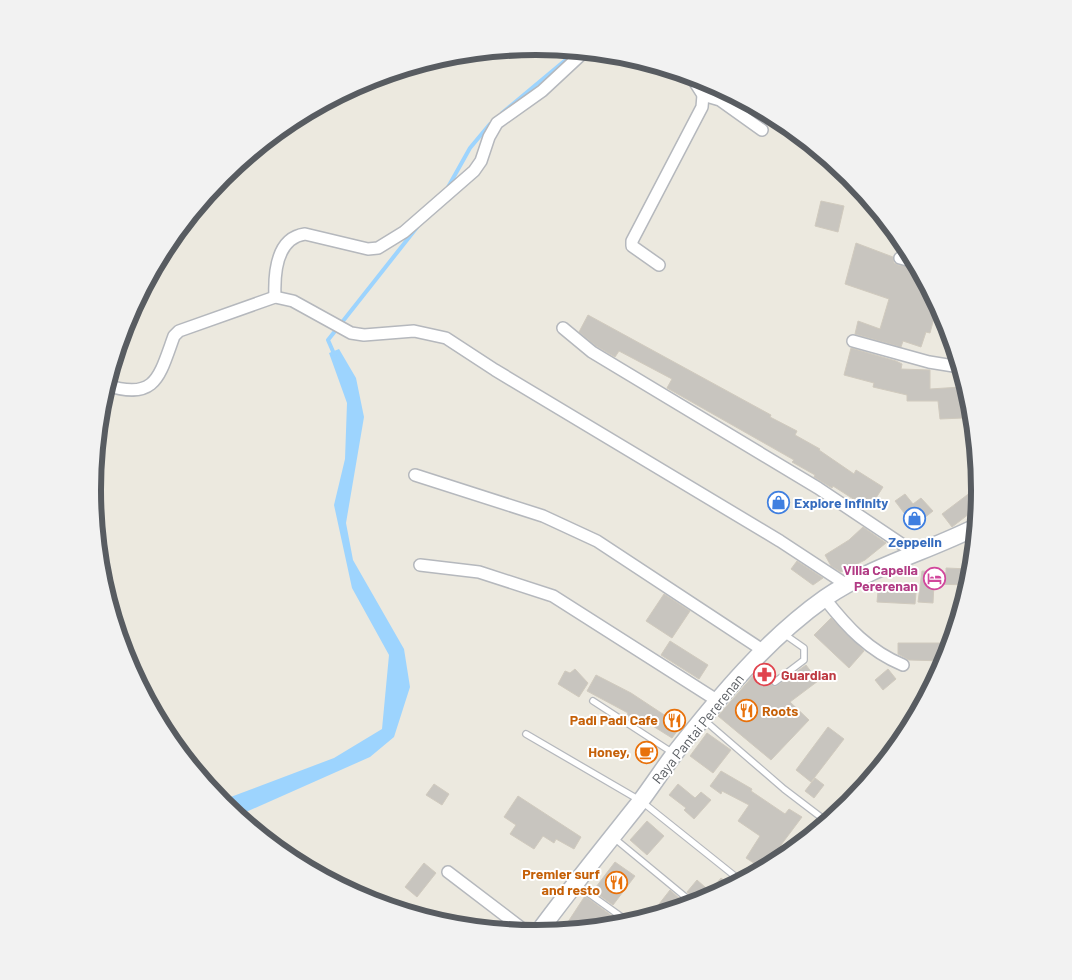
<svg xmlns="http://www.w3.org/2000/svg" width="1072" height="980" font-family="Barlow,sans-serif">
<rect width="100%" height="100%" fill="#ece9df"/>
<path fill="#9dd4fe" d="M339 349 356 378 364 417 346 523 353 560 404 649 410 687 394 737 370 757 237 816 220 801 334 758 382 729 389 655 352 588 334 505 345 459 347 403 329 353Z"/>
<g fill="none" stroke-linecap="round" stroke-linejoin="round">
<g stroke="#9dd4fe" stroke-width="4">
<path d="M502 113 568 58 574 50"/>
<path d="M447 189 470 148 490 124"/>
<path d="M335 356 328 340 418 226"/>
</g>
</g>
<g fill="#c8c5bf" stroke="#d0cabe">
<path d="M821 201 844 206 838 232 815 226Z"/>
<path d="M856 243 893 257 894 263 898 265 918 268 944 316 935 314 930 333 926 332 921 347 903 341 901 347 855 334 858 321 880 329 889 299 845 284Z"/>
<path d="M588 315 771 415 770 417 797 431 795 435 820 449 819 450 854 474 856 470 883 487 869 509 833 486 832 488 814 477 815 475 792 462 794 460 667 388 672 379 619 351 615 357 596 346 579 332Z"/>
<path d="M851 348 896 361 902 364 901 369 930 370V389L961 387 963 418 940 419 938 401H907V395L873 387 874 383 844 375Z"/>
<path d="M971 492 979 502 978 507 952 527 942 514Z"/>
<path d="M905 494 913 504 921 498 933 511 914 526 895 501Z"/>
<path d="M863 527 886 543 865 560 841 572 831 566 825 555 849 540Z"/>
<path d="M797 561 823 578 813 585 791 569Z"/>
<path d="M946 568 969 569 968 585 934 584 933 603 918 602 922 571 946 573Z"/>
<path d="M878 591 916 593 915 604 877 602Z"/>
<path d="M664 594 690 611 672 638 646 621Z"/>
<path d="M831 618 864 651 849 668 814 635Z"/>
<path d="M670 641 708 665 699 679 661 655Z"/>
<path d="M898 643H947V650H949L945 661 909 660 898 654Z"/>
<path d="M806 665 818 681 790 702 809 720 771 760 718 716 759 669 771 679V684L775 687Z"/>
<path d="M575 669 588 683 579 697 558 684 565 671 570 673Z"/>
<path d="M888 669 896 679 883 690 875 680Z"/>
<path d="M596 675 631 693 681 726 672 738 640 718 638 722 627 715 628 713 587 691Z"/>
<path d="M828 727 844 739 811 782 796 770Z"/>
<path d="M707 733 731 750 713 773 690 756Z"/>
<path d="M721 771 752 789 751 791 785 814 789 809 802 817 763 869 746 858 760 836 738 821 749 805 722 791 721 794 710 786Z"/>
<path d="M815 778 824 785 814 798 805 791Z"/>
<path d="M434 784 449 794 442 805 426 795Z"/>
<path d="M678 784 695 798 701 792 711 800 694 819 684 810 686 808 669 795Z"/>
<path d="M518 796 581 837 574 849 556 839 554 843 543 836 534 849 510 834 516 825 504 817Z"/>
<path d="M647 821 664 836 647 855 630 840Z"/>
<path d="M615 862 635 876 613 905 593 891Z"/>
<path d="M424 863 436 873 417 897 405 887Z"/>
<path d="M721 878 731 886 702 901Z"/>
<path d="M697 880 706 888 696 900 687 892Z"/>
<path d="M670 890 680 899 672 910 649 917Z"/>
<path d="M585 896 608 913 623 925 562 931Z"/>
</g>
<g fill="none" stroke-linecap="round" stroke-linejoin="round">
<defs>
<g id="lane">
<path d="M775 682 804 660V648L784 634"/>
<path d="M593 701 673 753"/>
<path d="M703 719 784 789 826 821"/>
<path d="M526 734 641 801 741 881"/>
<path d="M614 838 694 904"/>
<path d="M577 885 630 923"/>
<path d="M547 923 557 932"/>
</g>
<g id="street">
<path d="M618 54 691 76 703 95 702 107 632 241V246L659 265"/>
<path d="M703 95 720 100 762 130"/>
<path d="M900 258 915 262"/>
<path d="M275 297C274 273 276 238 305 234L368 249 378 248 404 232 474 171 481 161 489 137 497 123 542 91 585 51"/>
<path d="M563 328 592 352 818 488 915 553"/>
<path d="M853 341 929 362 960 367"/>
<path d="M106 385C156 401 159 377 174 336L179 331 275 297 293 301 351 333 364 335 414 331 446 338 495 370 780 541 847 585"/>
<path d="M415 475 543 516 597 541 764 651"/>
<path d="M420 565 479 572 553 596 718 701"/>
<path d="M825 599C847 627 869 651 903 665"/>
<path d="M448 872 528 933"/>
</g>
<path id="secondary" d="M537 934C570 889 605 846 640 802 652 786 663 769 675 753 719 697 767 639 825 598 872 566 926 552 976 527"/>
</defs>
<use href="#lane" stroke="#b5b8bd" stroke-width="8"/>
<use href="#street" stroke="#b5b8bd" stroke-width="14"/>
<use href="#secondary" stroke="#b5b9bf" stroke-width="19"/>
<use href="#lane" stroke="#fff" stroke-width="5.5"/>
<use href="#street" stroke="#fff" stroke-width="11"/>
<use href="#secondary" stroke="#fff" stroke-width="16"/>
</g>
<defs>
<symbol id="shop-ring" viewBox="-11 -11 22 22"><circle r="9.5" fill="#fff" stroke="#3f7fe0" stroke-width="1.5"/><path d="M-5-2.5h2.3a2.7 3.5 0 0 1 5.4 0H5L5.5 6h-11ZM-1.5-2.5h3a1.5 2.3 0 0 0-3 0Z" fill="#3f7fe0"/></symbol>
<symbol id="hotel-ring" viewBox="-11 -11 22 22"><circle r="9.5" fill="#fff" stroke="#d1479c" stroke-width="1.5"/><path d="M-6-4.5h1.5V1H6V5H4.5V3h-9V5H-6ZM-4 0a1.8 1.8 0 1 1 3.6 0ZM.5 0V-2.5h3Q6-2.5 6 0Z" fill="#d1479c"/></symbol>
<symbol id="pharmacy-ring" viewBox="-11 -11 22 22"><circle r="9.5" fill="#fff" stroke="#e0444e" stroke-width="1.5"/><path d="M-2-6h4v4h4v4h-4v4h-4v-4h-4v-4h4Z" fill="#e0444e"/></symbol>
<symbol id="restaurant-ring" viewBox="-11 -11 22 22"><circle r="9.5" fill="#fff" stroke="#e8710a" stroke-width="1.5"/><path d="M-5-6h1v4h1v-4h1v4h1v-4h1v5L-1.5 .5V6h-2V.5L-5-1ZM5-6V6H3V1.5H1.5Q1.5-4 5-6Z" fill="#e8710a"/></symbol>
<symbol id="cafe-ring" viewBox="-11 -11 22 22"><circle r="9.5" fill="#fff" stroke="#e8710a" stroke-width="1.5"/><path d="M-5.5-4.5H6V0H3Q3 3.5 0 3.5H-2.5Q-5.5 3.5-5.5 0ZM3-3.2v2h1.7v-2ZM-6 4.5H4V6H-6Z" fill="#e8710a"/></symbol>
</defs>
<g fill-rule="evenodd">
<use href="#shop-ring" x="766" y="490" width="25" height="25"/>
<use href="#shop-ring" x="902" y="506" width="25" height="25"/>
<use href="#hotel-ring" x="922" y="566" width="25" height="25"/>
<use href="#pharmacy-ring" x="752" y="662" width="25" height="25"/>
<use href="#restaurant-ring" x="734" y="698" width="25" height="25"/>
<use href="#restaurant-ring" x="662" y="708" width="25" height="25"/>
<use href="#cafe-ring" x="634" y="740" width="25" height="25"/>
<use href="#restaurant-ring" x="604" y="870" width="25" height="25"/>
</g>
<g text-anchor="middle" stroke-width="4" stroke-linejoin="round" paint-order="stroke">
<g font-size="14" font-weight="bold" fill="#366cbe" stroke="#fff" text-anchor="start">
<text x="794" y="508">Explore Infinity</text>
<text x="915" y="547" text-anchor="middle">Zeppelin</text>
</g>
<g font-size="14" font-weight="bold" fill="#b23c85" stroke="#fff" text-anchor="end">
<text x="918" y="575">Villa Capella<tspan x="918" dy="16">Pererenan</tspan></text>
</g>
<g font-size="14" font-weight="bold" fill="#be3a42" stroke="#fff" text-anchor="start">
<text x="781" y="680">Guardian</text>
</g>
<g font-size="14" font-weight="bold" fill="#c56008" stroke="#fff" text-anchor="end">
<text x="762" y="716" text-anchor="start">Roots</text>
<text x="658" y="725">Padi Padi Cafe</text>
<text x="630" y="757">Honey,</text>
<text x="600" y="879">Premier surf<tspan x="600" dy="16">and resto</tspan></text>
</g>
<g font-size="14" fill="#585c61" stroke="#fff">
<text transform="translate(698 729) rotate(-51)" y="5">Raya Pantai Pererenan</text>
</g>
</g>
<path d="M0 0H1072V980H0ZM101 490a435 435 0 1 1 870 0a435 435 0 1 1-870 0Z" fill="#f2f2f2" fill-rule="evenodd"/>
<path fill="none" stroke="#585c61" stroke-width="6" d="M101 490a435 435 0 1 1 870 0a435 435 0 1 1-870 0Z"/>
</svg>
